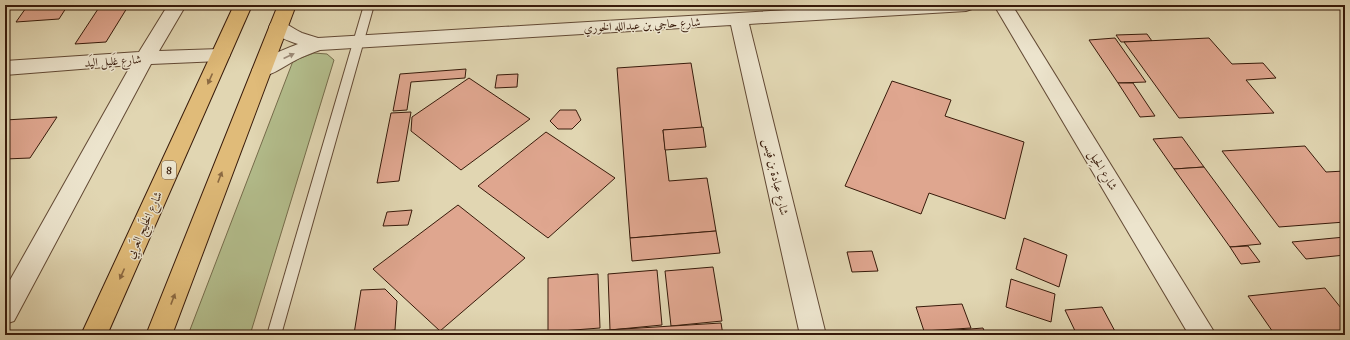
<svg xmlns="http://www.w3.org/2000/svg" width="1350" height="340" font-family="'IM FELL French Canon',Amiri,serif">
<rect width="100%" height="100%" fill="#e1d6b2"/>
<filter id="stains"><feTurbulence type="fractalNoise" baseFrequency=".005" numOctaves="4"/><feColorMatrix values="0 0 0 0 .2 0 0 0 0 .09 0 0 0 0 .02 0 0 0 .5 -.17"/></filter>
<radialGradient id="worn" r=".72"><stop offset=".6" stop-color="#630" stop-opacity="0"/><stop offset="1" stop-color="#630" stop-opacity=".3"/></radialGradient>
<path fill="#b3bd8c" stroke="#756c4b" d="M314 53 327 54 334 60 250 335H188L293 61Z"/>
<g fill="#dfa68f" stroke="#371a0a">
<path d="M28 5H68L59 19 16 22Z"/>
<path d="M127 8 106 42 75 44 98 9Z"/>
<path d="M1147 34 1152 41 1121 42 1116 35Z"/>
<path d="M1115 38 1146 82 1118 83 1089 40Z"/>
<path d="M1209 38 1232 64 1263 63 1276 78 1246 80 1274 113 1179 118 1124 42Z"/>
<path d="M691 63 702 128 663 130 669 181 707 178 716 231 630 238 617 68Z"/>
<path d="M466 69 465 78 411 82 407 110 393 111 400 74Z"/>
<path d="M518 74 517 87 495 88 497 75Z"/>
<path d="M469 78 530 119 461 170 411 131 412 117Z"/>
<path d="M892 81 951 100 945 116 1024 142 1005 219 929 193 921 214 845 186Z"/>
<path d="M1118 83H1133L1155 116 1140 117Z"/>
<path d="M560 110H576L581 120 572 129H558L550 121Z"/>
<path d="M411 112 399 181 377 183 391 113Z"/>
<path d="M57 117 30 158 5 159V120Z"/>
<path d="M703 127 706 147 665 150 663 130Z"/>
<path d="M546 132 615 178 548 238 478 186Z"/>
<path d="M1182 137 1204 167 1174 169 1153 139Z"/>
<path d="M1305 146 1326 172 1345 171V190H1343L1345 192V222L1279 227 1222 151Z"/>
<path d="M1204 167 1261 244 1230 247 1174 169Z"/>
<path d="M458 205 525 258 440 331 373 269Z"/>
<path d="M412 210 408 225 383 226 387 212Z"/>
<path d="M716 231 720 253 632 261 630 238Z"/>
<path d="M1345 237V255L1306 259 1292 242Z"/>
<path d="M1024 238 1067 255 1059 287 1016 269Z"/>
<path d="M1248 246 1260 262 1241 264 1230 247Z"/>
<path d="M872 251 878 271 852 272 847 252Z"/>
<path d="M713 267 722 321 671 326 665 271Z"/>
<path d="M657 270 662 325 610 330 608 274Z"/>
<path d="M598 274 600 328 548 332V278Z"/>
<path d="M1011 279 1055 294 1051 322 1006 307Z"/>
<path d="M1325 288 1345 313V334L1275 335 1248 296Z"/>
<path d="M385 289 397 301 395 330 354 334 361 290Z"/>
<path d="M962 304 971 328 924 331 916 307Z"/>
<path d="M1102 307 1117 335H1077L1065 310Z"/>
<path d="M721 323 723 335H525Z"/>
<path d="M983 328 986 335H906L905 334Z"/>
</g>
<g fill="none" stroke-linecap="round" stroke-linejoin="round">
<defs>
<path id="service" d="M364 5H374L281 335H267Z"/>
<g id="minor">
<path d="M168 5H186L159 51 220 49 227 50 230 55 227 60 220 61 151 64 14 321 5 324V289L131 65 5 75V61L139 52Z"/>
<path d="M872 5H975L972 9 966 11 749 24 826 335H800L731 25 320 50C312 53 303 56 296 60 283 66 270 79 255 75L252 70C259 59 285 49 298 44 288 41 275 36 269 27L271 23C284 19 291 28 302 33 307 35 313 36 318 38Z"/>
<path d="M994 5H1012L1216 335H1189Z"/>
</g>
<g id="trunk">
<path d="M234 5H252L107 335H81Z"/>
<path d="M278 5H296L172 335H146Z"/>
</g>
</defs>
<use href="#service" stroke="#624934" stroke-width="2"/>
<use href="#minor" stroke="#624934" stroke-width="2"/>
<use href="#trunk" stroke="#371a0a" stroke-width="2"/>
<use href="#service" fill="#ece4cd" fill-rule="evenodd"/>
<use href="#minor" fill="#ece4cd" fill-rule="evenodd"/>
<use href="#trunk" fill="#e0bb79" fill-rule="evenodd"/>
</g>
<defs><path id="oneway-solid" d="M-6-.8H1V-3.2L6.5 0L1 3.2V.8H-6Z"/></defs>
<use fill="#9b8975" href="#oneway-solid" transform="translate(289 56) rotate(-25)"/>
<g fill="#8c6a42">
<use href="#oneway-solid" transform="translate(210 79) rotate(114)"/>
<use href="#oneway-solid" transform="translate(220 177) rotate(-69)"/>
<use href="#oneway-solid" transform="translate(122 274) rotate(114)"/>
<use href="#oneway-solid" transform="translate(173 299) rotate(-69)"/>
</g>
<g text-anchor="middle" stroke-width="3" stroke-linejoin="round" paint-order="stroke">
<rect fill="#ece4cd" stroke="#6d5744" stroke-width="1" x="162" y="161" width="14" height="18" rx="3"/>
<g font-size="11" font-weight="bold" fill="#371a0a">
<text x="169" y="174">8</text>
</g>
<g font-size="12" fill="#371a0a" stroke="#ece4cd">
<text transform="translate(642 25) rotate(-3)" y="4">شارع حاجي بن عبدالله الخوري</text>
<text transform="translate(113 61) rotate(-4)" y="4">شارع غَلِيل اليَد</text>
<text transform="translate(1103 170) rotate(59)" y="4">شارع الحِيل</text>
<text transform="translate(776 177) rotate(77)" y="4">شارع عبادة بن قيس</text>
<text transform="translate(144 225) rotate(-66)" y="4">شارع الخَلِيج العَربِي</text>
</g>
</g>
<rect width="1350" height="340" fill="none" stroke="#e1d6b2" stroke-width="20"/>
<rect x="6" y="6" width="1338" height="328" fill="none" stroke="#371a0a" stroke-width="2"/>
<rect x="10" y="10" width="1330" height="320" fill="none" stroke="#371a0a"/>
<rect width="100%" height="100%" filter="url(#stains)"/>
<rect width="100%" height="100%" fill="url(#worn)"/>
</svg>
